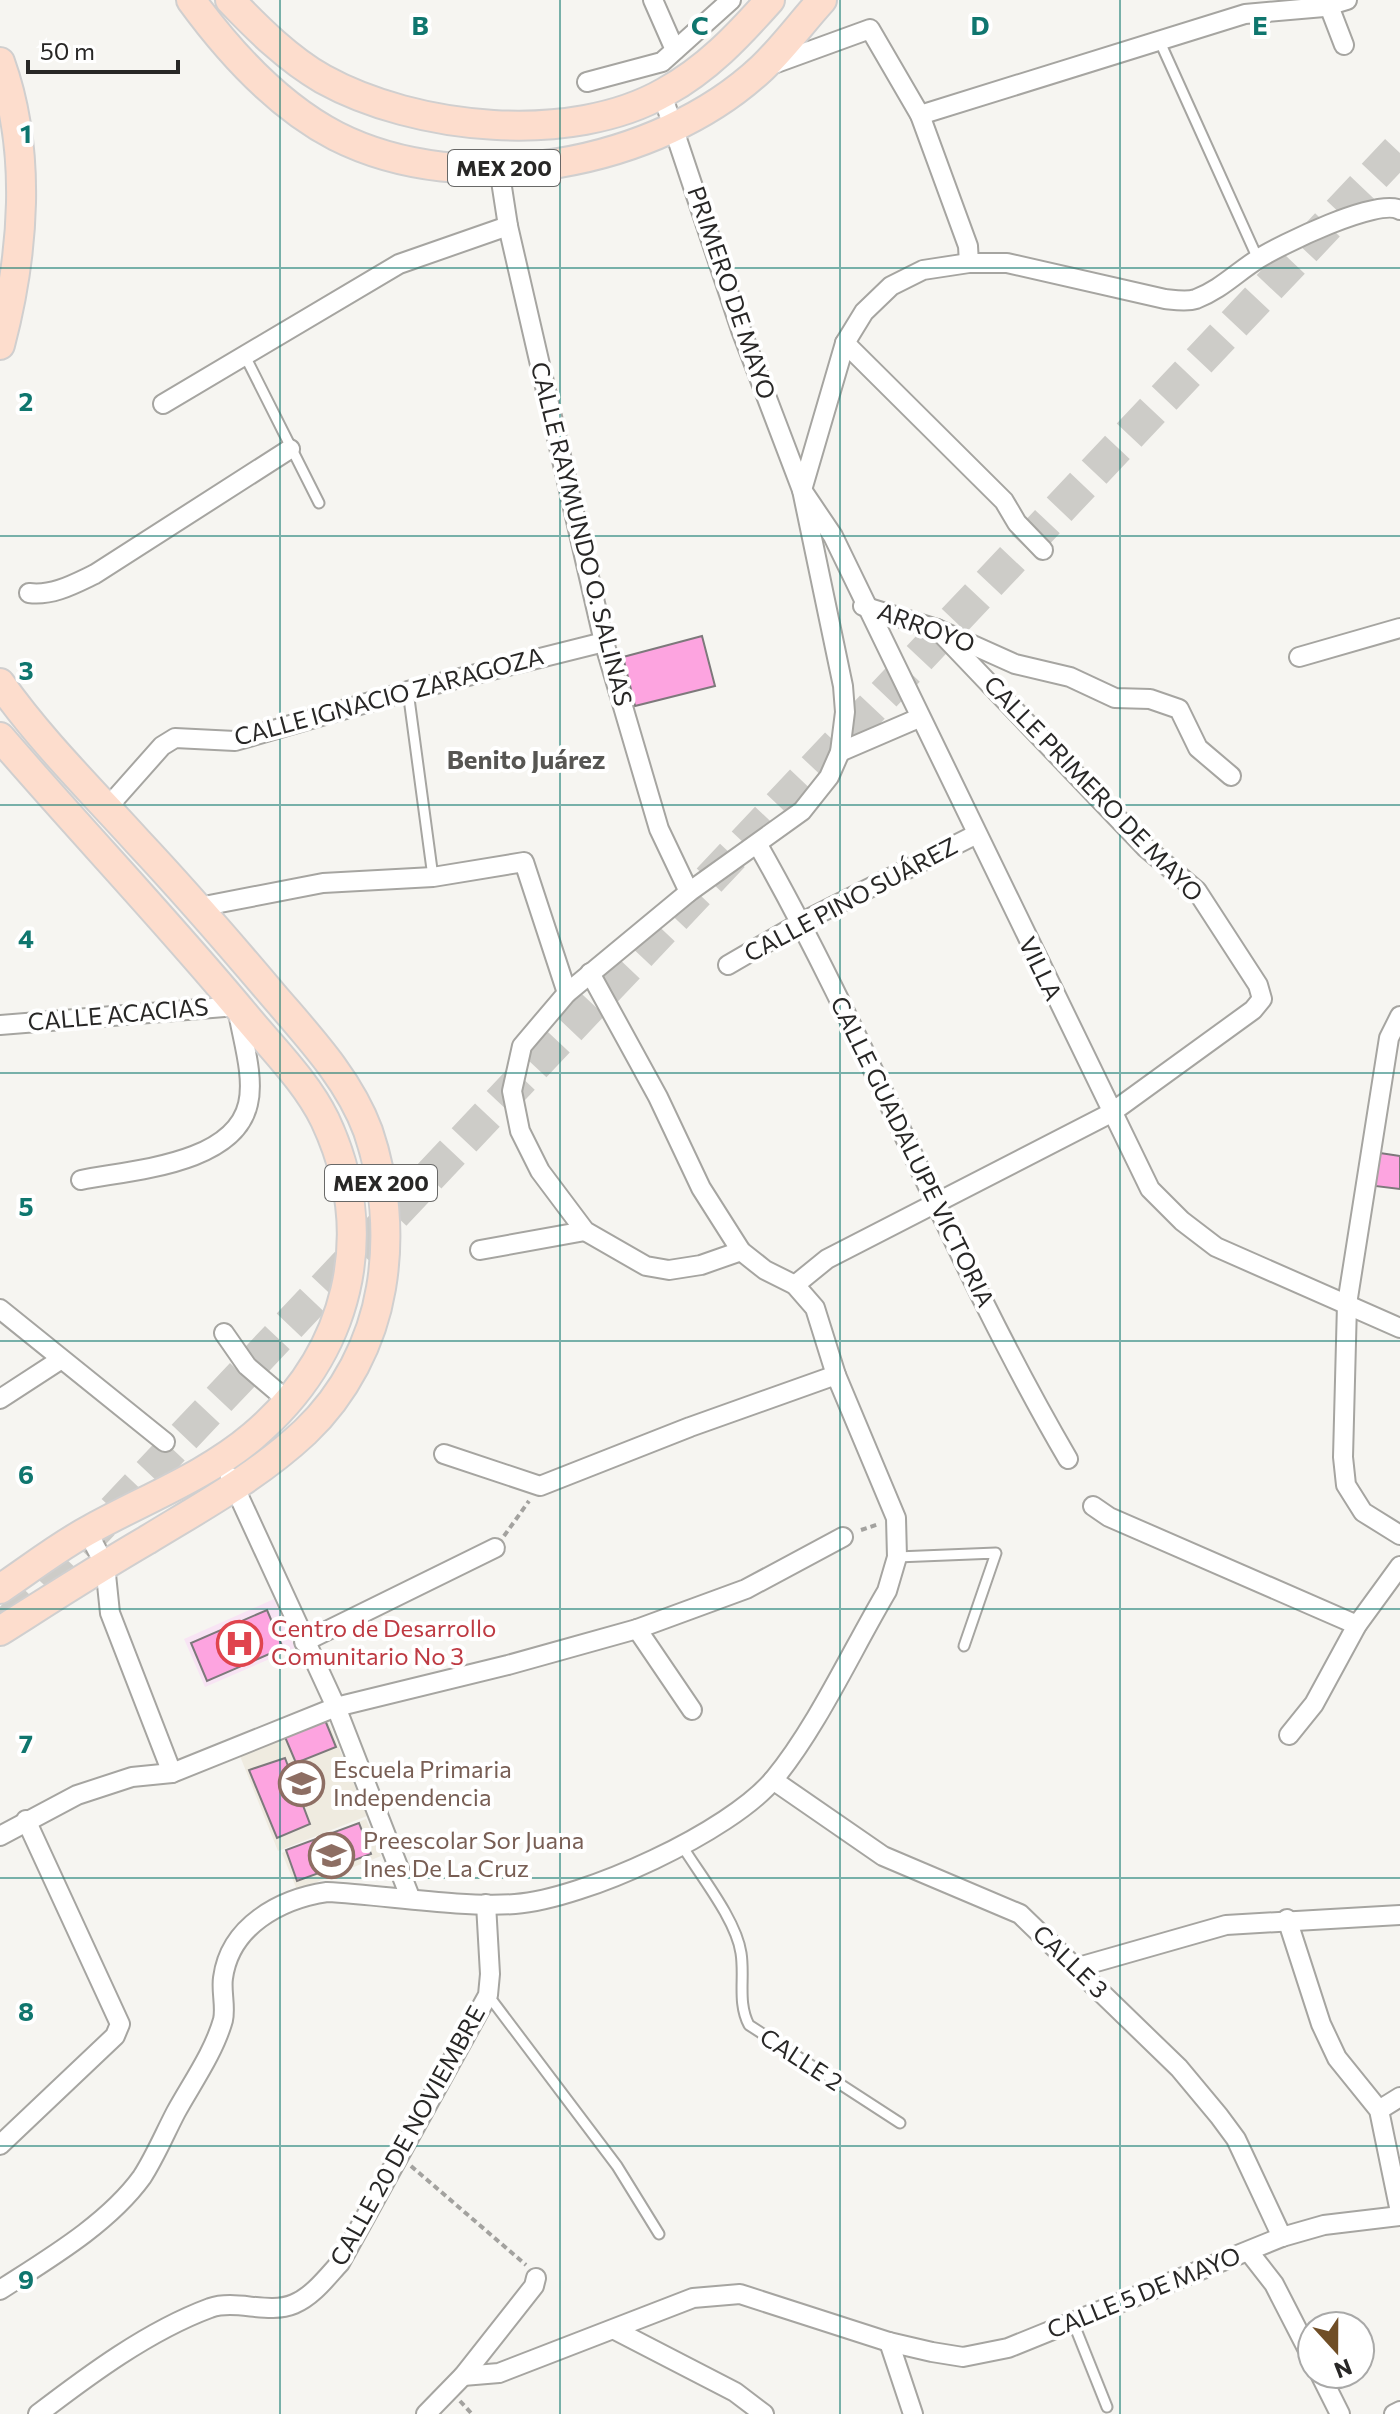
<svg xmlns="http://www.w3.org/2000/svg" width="1400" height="2414" font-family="Commissioner,sans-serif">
<rect width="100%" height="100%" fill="#f6f5f1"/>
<g fill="#efebe0">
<path d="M326 1716 367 1816 278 1851 238 1751Z"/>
<path d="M366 1819 381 1856 297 1890 282 1853Z"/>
</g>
<path fill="#f8e4f4" d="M274 1599 295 1648 205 1687 184 1639Z"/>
<g fill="#fda4e0" stroke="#7d797b" stroke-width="2">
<path d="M702 636 715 686 635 706 623 657Z"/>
<path d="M1380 1153 1400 1156V1189L1375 1186Z"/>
<path d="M267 1610 283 1648 207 1681 191 1643Z"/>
<path d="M325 1720 336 1747 296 1763 285 1737Z"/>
<path d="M285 1758 310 1824 277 1838 249 1770Z"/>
<path d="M359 1823 371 1854 297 1881 286 1850Z"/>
</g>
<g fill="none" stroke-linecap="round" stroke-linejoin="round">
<path stroke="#cdccc8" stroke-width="34" stroke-dasharray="34 17" stroke-linecap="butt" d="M9 1622 1400 148"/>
<defs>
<g id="lane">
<path d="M1160 42 1258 259"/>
<path d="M245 356 319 503"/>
<path d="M408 691 433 877"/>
<path d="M897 1557 996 1553 964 1646"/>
<path d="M681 1844C699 1874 736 1919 741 1953 745 1978 737 2002 749 2025L900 2123"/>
<path d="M488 1995 617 2166 659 2234"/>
<path d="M1073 2322 1107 2407"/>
</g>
<g id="street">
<path d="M653 0 675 50"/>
<path d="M1329 6 1344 45"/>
<path d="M771 65 870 29 920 115 968 246 969 263"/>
<path d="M587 82 662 62 731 0"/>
<path d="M662 94 741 330 802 490 833 536 1150 1189 1182 1221 1216 1247 1400 1328"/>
<path d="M920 115 1245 14 1324 7 1347 0"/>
<path d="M499 168 508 226 604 642 659 829 689 892"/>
<path d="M845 343 1004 501 1017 523 1043 550"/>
<path d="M163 404 399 264 508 226"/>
<path d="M29 593C53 596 74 584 95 574L290 449"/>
<path d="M863 606 937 629 1015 664 1070 677 1115 698 1150 699 1179 709 1198 748 1231 776"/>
<path d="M1299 657 1400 628"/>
<path d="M840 752 919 718"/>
<path d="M107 808 162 746 175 738 235 741 408 691 604 642"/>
<path d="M758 845C871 1044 952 1261 1068 1459"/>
<path d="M199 907 323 883 433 877 524 862 567 993"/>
<path d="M728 965 802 922 975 835"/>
<path d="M1400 1016 1389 1038 1347 1304 1343 1457 1346 1485 1363 1512 1400 1535"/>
<path d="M0 1025 237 1006C241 1035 255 1075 248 1104 234 1165 130 1170 81 1180"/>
<path d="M480 1250 585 1231"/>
<path d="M741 1251 701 1265 669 1270 646 1266 585 1231 540 1171 520 1131 512 1091 522 1046 567 993 689 892 802 811 829 777 840 752 845 712 843 686 802 490 845 343 864 312 891 286 923 270 969 263H1007L1165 299C1175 300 1187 302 1196 299 1220 290 1236 273 1258 259 1280 245 1378 197 1400 210"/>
<path d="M795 1285 827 1259 1111 1113 1253 1010 1262 999 1258 985 1197 891 1145 847 937 629"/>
<path d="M0 1309 165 1442"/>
<path d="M224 1333 247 1366 288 1401"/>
<path d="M0 1399 60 1360"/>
<path d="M444 1454 540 1486 690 1427 836 1375"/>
<path d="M230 1477 336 1707 410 1897"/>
<path d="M1093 1506 1109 1517 1357 1625"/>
<path d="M87 1531 105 1565 110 1613 172 1773"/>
<path d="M637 1629 692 1710"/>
<path d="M304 1642 495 1548"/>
<path d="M1289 1735 1314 1704 1357 1625 1400 1566"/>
<path d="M773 1780 883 1856 1020 1914 1179 2068 1219 2116 1236 2139 1282 2237"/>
<path d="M0 1836 77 1795 132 1777 172 1773 336 1707 508 1665 637 1629 746 1589 843 1537"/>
<path d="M1287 1919 1321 2024 1337 2058 1379 2110 1400 2212"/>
<path d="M1075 1968 1226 1925 1400 1915"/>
<path d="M1379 2110 1400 2097"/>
<path d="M0 2145 115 2036 120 2024 26 1820"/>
<path d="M1249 2252 1274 2284 1312 2358"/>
<path d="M0 2290C48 2259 108 2224 142 2177 155 2157 165 2133 176 2112 192 2083 214 2052 223 2020 226 2007 221 1991 223 1978 230 1926 280 1899 327 1892 385 1895 459 1908 515 1904 584 1899 730 1832 774 1779 817 1727 852 1650 887 1591L897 1557 896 1518 836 1375 815 1308 795 1285 765 1270 741 1251 701 1188 658 1097 590 973"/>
<path d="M615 2330 735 2392 764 2414"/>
<path d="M889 2342 913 2414"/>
<path d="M1320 2374 1340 2414"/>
<path d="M463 2376 499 2373 693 2298 740 2294 889 2342 932 2352 963 2357 1008 2348 1282 2237 1324 2225 1400 2216"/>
<path d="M38 2414C89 2375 148 2331 210 2308 237 2299 268 2315 294 2304 313 2296 327 2277 340 2263L488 1995 490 1974 486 1904"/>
<path d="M426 2414 463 2376 534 2286 536 2278"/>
<path d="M1394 2414 1400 2411"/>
</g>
<g id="primary">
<path d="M191 0C229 52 278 106 336 136 464 201 658 166 762 68 783 48 802 22 822 0"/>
<path d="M230 0C258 29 288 59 323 79 415 130 571 146 665 92 707 69 738 36 770 0"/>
<path d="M0 62C32 151 24 254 0 345"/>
<path d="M0 683C40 740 91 790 138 842 185 892 229 943 273 995 308 1036 349 1079 368 1131 385 1181 390 1236 381 1288 372 1342 345 1394 305 1432 258 1476 201 1507 147 1540 97 1569 49 1600 0 1631"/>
<path d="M0 737C80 830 165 919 244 1014 271 1047 306 1081 325 1120 379 1235 349 1354 253 1436 206 1476 145 1499 91 1529 59 1546 30 1569 0 1589"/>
</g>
</defs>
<use href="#lane" stroke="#a6a5a1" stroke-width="13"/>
<use href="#street" stroke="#a6a5a1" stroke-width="22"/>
<use href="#primary" stroke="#d0cfcf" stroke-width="32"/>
<g stroke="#a3a29f" stroke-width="4" stroke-dasharray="6 4" stroke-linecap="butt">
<path d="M861 1530 879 1524"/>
<path d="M504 1536 529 1501"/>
<path d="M411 2166 526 2265"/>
<path d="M460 2401 472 2414"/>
</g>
<use href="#lane" stroke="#fff" stroke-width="9"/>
<use href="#street" stroke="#fff" stroke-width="18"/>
<use href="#primary" stroke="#fdddcd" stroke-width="28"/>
</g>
<path fill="none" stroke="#0f766e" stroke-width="2" stroke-opacity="0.55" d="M280 0V2414M560 0V2414M840 0V2414M1120 0V2414M0 268H1400M0 536H1400M0 805H1400M0 1073H1400M0 1341H1400M0 1609H1400M0 1878H1400M0 2146H1400"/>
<defs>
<symbol id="hospital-ring" viewBox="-11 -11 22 22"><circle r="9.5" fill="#fff" stroke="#e0444e" stroke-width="1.5"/><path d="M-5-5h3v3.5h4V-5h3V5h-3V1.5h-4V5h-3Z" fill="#e0444e"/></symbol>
<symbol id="school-ring" viewBox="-11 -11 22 22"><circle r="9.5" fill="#fff" stroke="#8d6e63" stroke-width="1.5"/><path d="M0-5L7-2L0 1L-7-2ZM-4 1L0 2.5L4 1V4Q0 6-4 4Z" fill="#8d6e63"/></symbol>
</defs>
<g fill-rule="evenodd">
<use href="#hospital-ring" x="214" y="1618" width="51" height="51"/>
<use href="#school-ring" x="276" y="1758" width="51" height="51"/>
<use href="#school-ring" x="306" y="1830" width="51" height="51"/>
</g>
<g text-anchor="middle" stroke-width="8" stroke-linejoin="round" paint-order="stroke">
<g fill="#fff" stroke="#686867" stroke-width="2">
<rect x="448" y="150" width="112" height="36" rx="6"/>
<rect x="325" y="1165" width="112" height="36" rx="6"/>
</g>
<g font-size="22" font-weight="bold" fill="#282726">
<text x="504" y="176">MEX 200</text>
<text x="381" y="1191">MEX 200</text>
</g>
<g font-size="24" fill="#282726" stroke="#fff">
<text transform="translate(731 293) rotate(71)" y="8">PRIMERO DE MAYO</text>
<text transform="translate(581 534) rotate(76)" y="8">CALLE RAYMUNDO O. SALINAS</text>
<text transform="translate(926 628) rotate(20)" y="8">ARROYO</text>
<text transform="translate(389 697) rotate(-15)" y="8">CALLE IGNACIO ZARAGOZA</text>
<text transform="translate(1093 789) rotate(46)" y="8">CALLE PRIMERO DE MAYO</text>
<text transform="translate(851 900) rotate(-28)" y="8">CALLE PINO SUÁREZ</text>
<text transform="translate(1040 969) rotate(64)" y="8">VILLA</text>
<text transform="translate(118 1015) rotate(-5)" y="8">CALLE ACACIAS</text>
<text transform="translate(912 1152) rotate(64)" y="8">CALLE GUADALUPE VICTORIA</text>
<text transform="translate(1070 1962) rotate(44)" y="8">CALLE 3</text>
<text transform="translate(801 2060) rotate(33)" y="8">CALLE 2</text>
<text transform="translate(408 2136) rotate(-61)" y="8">CALLE 20 DE NOVIEMBRE</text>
<text transform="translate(1144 2293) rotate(-22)" y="8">CALLE 5 DE MAYO</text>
</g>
<g font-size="24" fill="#be3a42" stroke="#fff" text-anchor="start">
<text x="271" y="1637">Centro de Desarrollo<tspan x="271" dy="28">Comunitario No 3</tspan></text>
</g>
<g font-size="24" fill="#785e54" stroke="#fff" text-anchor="start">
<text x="333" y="1778">Escuela Primaria<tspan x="333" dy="28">Independencia</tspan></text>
<text x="363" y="1849">Preescolar Sor Juana<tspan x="363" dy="28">Ines De La Cruz</tspan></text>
</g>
<g font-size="26" font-weight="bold" fill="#575653" stroke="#fff">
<text x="526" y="769">Benito Juárez</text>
</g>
</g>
<g font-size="26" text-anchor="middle" font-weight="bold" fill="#0f766e" stroke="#fff" stroke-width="8" stroke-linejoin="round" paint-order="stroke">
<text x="420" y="35">B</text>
<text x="700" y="35">C</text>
<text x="980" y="35">D</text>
<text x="1260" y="35">E</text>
<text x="26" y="143">1</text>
<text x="26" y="411">2</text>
<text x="26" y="680">3</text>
<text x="26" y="948">4</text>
<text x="26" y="1216">5</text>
<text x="26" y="1484">6</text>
<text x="26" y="1753">7</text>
<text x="26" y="2021">8</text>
<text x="26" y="2289">9</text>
</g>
<g transform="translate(1336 2350) rotate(159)"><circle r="38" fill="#ffffff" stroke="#a9a9a8" stroke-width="2"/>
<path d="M0-6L14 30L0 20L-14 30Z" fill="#704e26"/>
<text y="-12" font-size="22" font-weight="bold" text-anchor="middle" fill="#282726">N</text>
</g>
<path d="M28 60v12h150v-12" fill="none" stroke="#282726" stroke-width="4"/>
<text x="40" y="60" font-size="24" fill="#282726" stroke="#ffffff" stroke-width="6" paint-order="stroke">50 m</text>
</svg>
